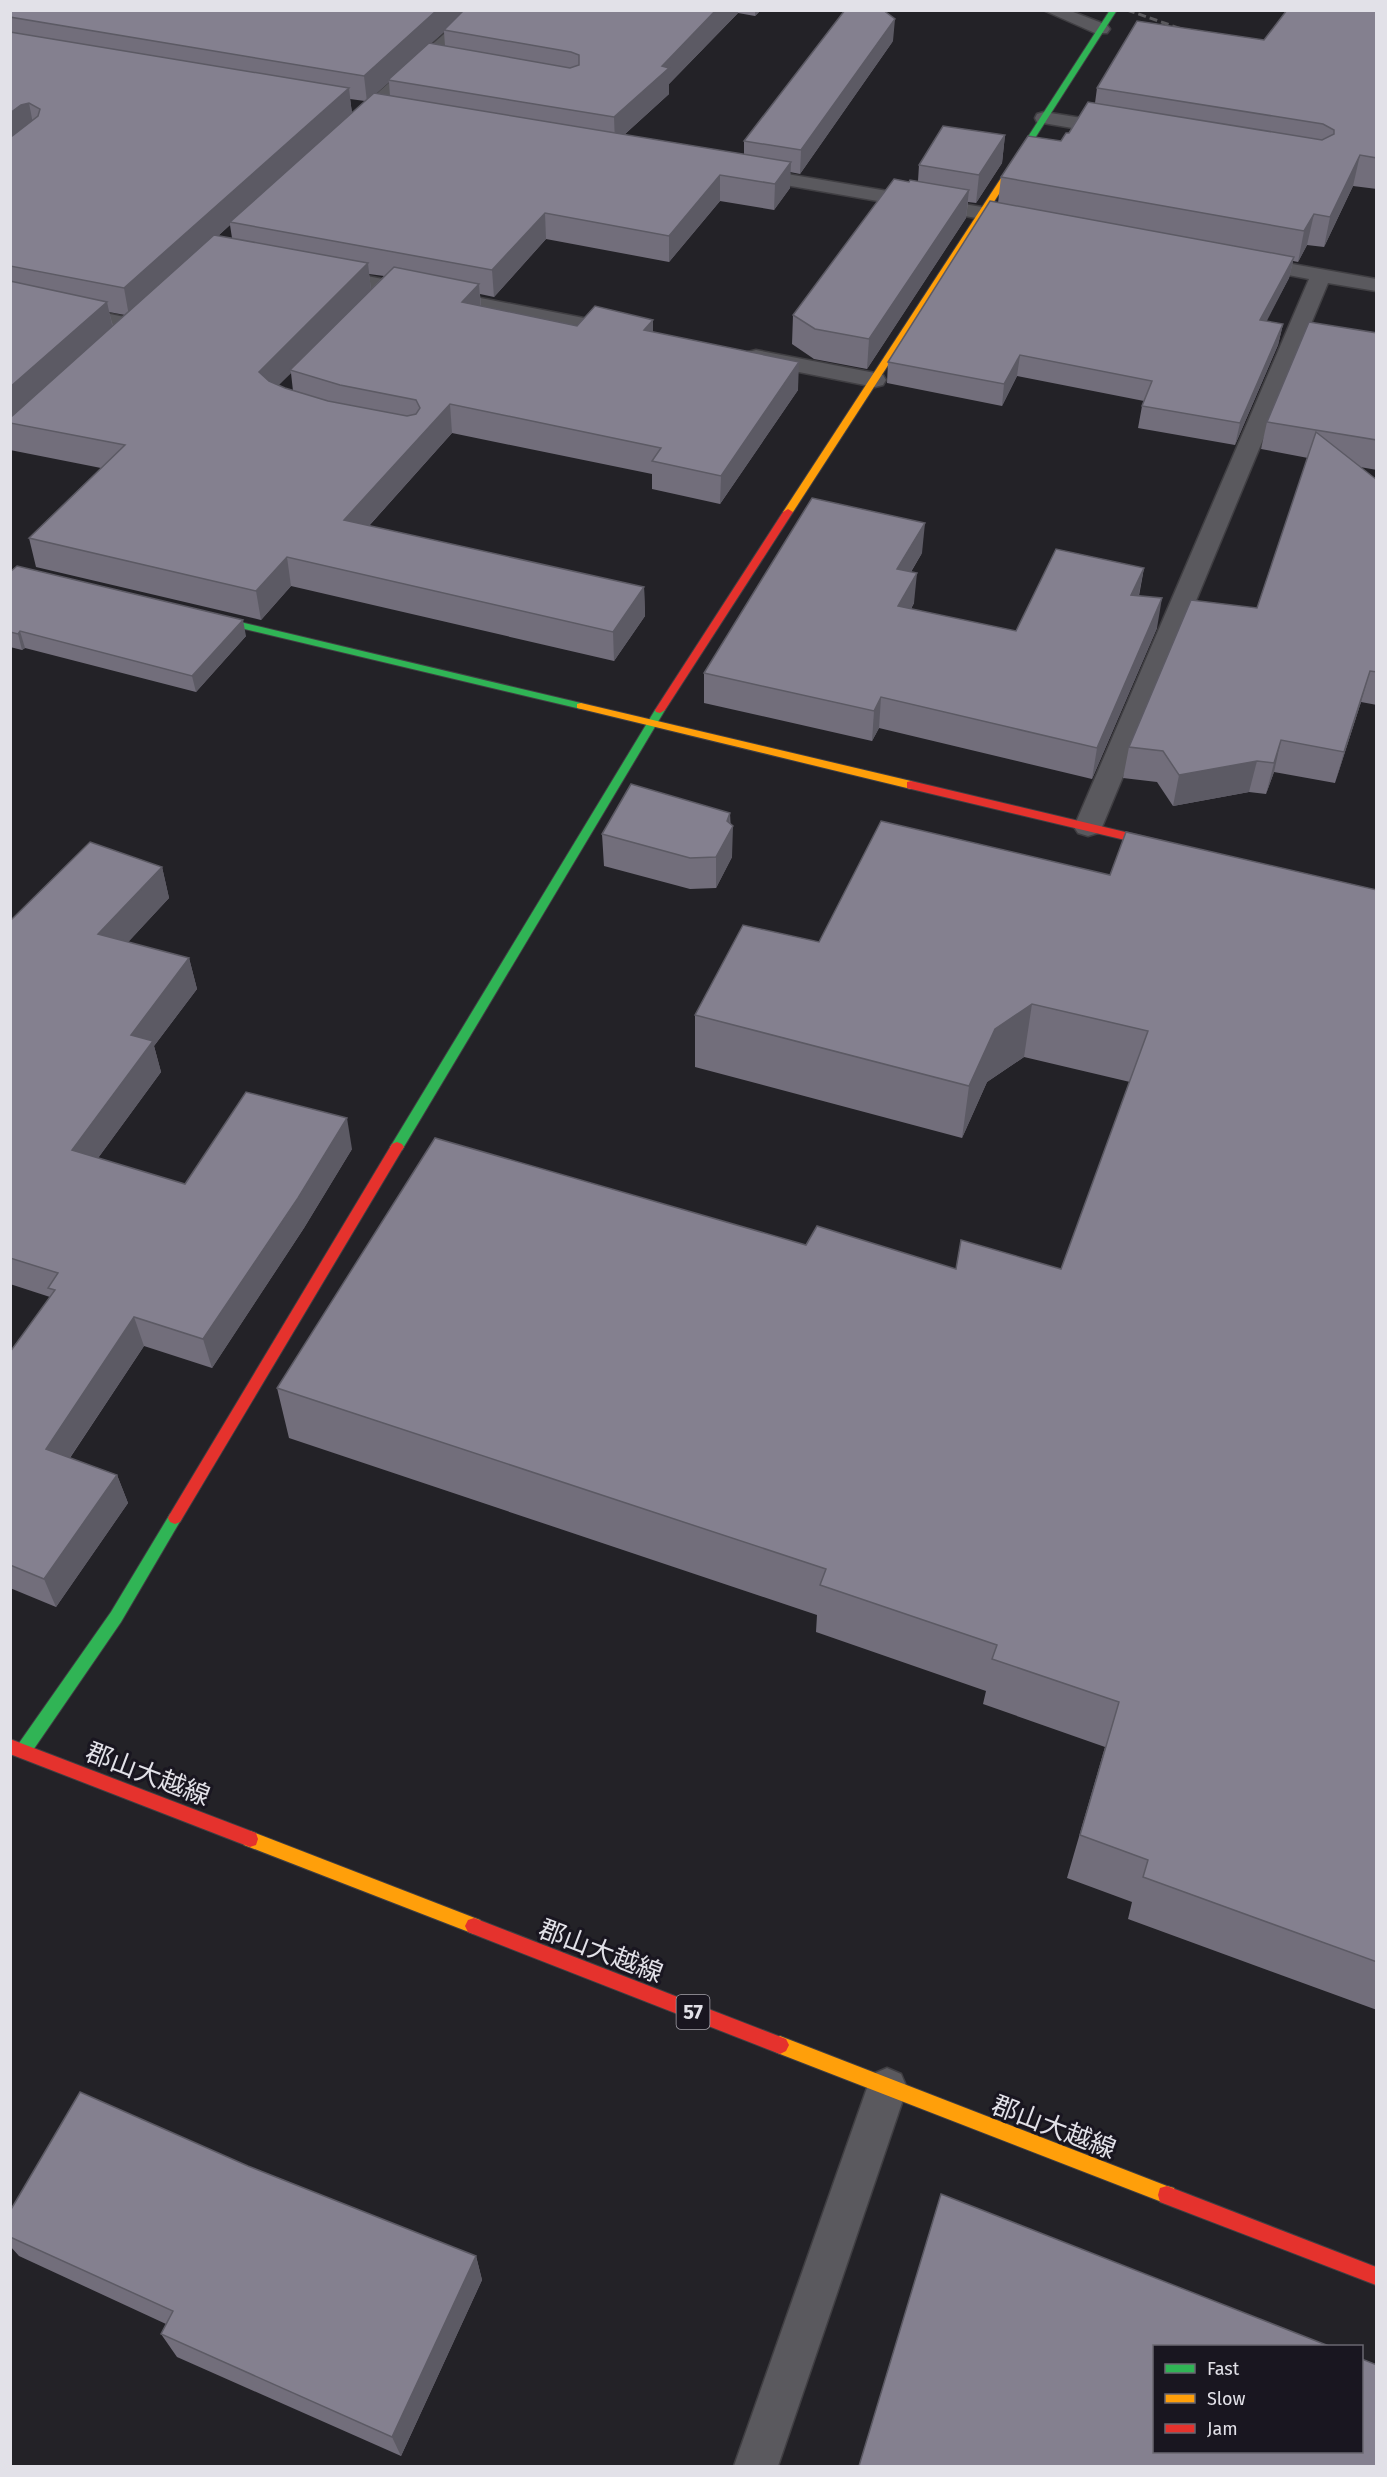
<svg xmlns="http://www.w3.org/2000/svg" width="1387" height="2477" font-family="'Fira Sans','Noto Sans JP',sans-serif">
<rect width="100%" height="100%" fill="#232227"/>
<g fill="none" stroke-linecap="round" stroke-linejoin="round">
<defs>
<path id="lane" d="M887 2068 901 2074 907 2088 778 2466H734L867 2088 873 2074Z"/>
<g id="street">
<path d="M471 10H490L360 129H346L344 125 346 121Z"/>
<path d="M1043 10H1068L1107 25 1110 29 1107 33H1095Z"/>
<path d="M1044 112 1120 124 1130 130 1120 136 1037 122 1035 118 1037 114Z"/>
<path d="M746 167 1017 213 1024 215 1027 219 1024 223 1017 225 739 177 736 173 739 169Z"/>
<path d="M1248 256 1376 279V291L1328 283 1102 827 1098 833 1088 836 1078 833 1074 827 1309 279 1241 266 1238 262 1241 258Z"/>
<path d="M326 268 625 326 633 327 636 332 633 337 625 338 319 278 316 274 319 270Z"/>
<path d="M10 293 134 319 142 320 145 325 142 330 134 331 10 305Z"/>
<path d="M756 350 875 373 883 375 886 380 883 385 875 387 748 362 745 357 748 352Z"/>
</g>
<g id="fast">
<path d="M1110 10H1117L1010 177 1003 179 1002 177Z"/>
<path d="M202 613 581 703 586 706 581 709 198 618 197 616Z"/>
<path d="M660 707 665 710 402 1150H392L390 1147 392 1144 655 710Z"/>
<path d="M175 1512 180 1514 182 1518 121 1622 29 1756 23 1758 17 1756 15 1751 17 1746 111 1612 170 1514Z"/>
</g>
<g id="slow">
<path d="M1003 175 1010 177 793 512 785 514 783 512Z"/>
<path d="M581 703 911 781 917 785 911 789 577 708V704Z"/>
<path d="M250 1831 480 1920 483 1926 480 1932 474 1934 244 1845 242 1839 244 1833Z"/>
<path d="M780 2036 1167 2186 1174 2188 1176 2195 1174 2202 1167 2204 780 2054 774 2051 771 2045 774 2039Z"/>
</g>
<g id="jam">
<path d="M788 509 793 512 665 710 660 713 656 712 655 710 783 512Z"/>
<path d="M911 781 1167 842 1173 846 1167 850 907 788V782Z"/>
<path d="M397 1142 402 1144 404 1147 402 1150 180 1522 175 1524 170 1522 168 1518 170 1514 392 1144Z"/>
<path d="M10 1739 256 1833 258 1839 256 1845 250 1847 10 1754Z"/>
<path d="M474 1918 786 2039 789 2045 786 2051 780 2054 468 1932 465 1926 468 1920Z"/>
<path d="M1167 2186 1376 2267V2285L1160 2202 1158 2195 1160 2188Z"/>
</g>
</defs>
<use href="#lane" stroke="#403f43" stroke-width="3"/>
<use href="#street" stroke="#403f43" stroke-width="3"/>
<use href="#fast" stroke="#403f43" stroke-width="2"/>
<use href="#slow" stroke="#403f43" stroke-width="2"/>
<use href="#jam" stroke="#403f43" stroke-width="2"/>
<use href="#lane" fill="#5a595e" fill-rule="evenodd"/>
<use href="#street" fill="#5a595e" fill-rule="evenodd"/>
<use href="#fast" fill="#30b455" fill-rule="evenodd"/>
<use href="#slow" fill="#ff9f0a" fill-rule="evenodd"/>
<use href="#jam" fill="#e5322d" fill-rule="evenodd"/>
<path stroke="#5a595d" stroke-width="3" stroke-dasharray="8 4" stroke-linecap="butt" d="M1127 10 1193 33"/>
</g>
<g fill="#726e7b" fill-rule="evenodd">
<path d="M10 10H761L755 16 738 13 669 84V94L624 135 744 155V141L893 41 800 174 790 172V188L774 210 720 201 669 262 546 239 494 297 480 294 481 306 577 326 653 332 798 390 720 504 652 489V474L452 433 369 526 644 587 645 616 614 661 291 586 261 620 36 567 29 538 101 468 10 450ZM444 32 445 46 431 43ZM389 82 390 96 376 93ZM350 99 365 101 352 113ZM230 225 232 238 218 236ZM369 274 384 276 371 289ZM109 312 125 315 113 326ZM291 373 293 391 278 385Z"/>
<path d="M1377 10V189L1353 186 1324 247 1307 245 1298 262 1293 261 1289 278 1266 321 1283 324 1278 345 1235 445 1138 428 1142 406 1144 401 1017 376 1002 406 887 383 888 362 998 203 1001 177 1061 141 1069 133 1095 103 1097 88 1264 40Z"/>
<path d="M1005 135 1002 163 976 203 968 202 966 218 867 369 814 359 792 344 793 315 909 182 918 181 919 165Z"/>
<path d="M1377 333V470L1360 467 1377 480V705L1361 702 1335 783 1274 772 1266 794 1249 792 1173 806 1157 782 1123 778 1129 747 1257 608 1308 458 1261 449 1267 422Z"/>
<path d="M922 553 911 572 914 603 911 609 1016 631 1144 568 1139 596 1157 628 1092 779 879 728 872 741 704 703V673Z"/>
<path d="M10 572 246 636 196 692 25 648 22 650 10 647Z"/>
<path d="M730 813 732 857 716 888 690 889 604 866 602 834Z"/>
<path d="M162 867 169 898 128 942 189 958 197 989 154 1046 161 1072 98 1158 185 1184 352 1149 304 1228 212 1368 144 1346 70 1458 117 1475 128 1503 56 1607 10 1588V1352L50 1297 10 1284V921Z"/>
<path d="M1110 875 1377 890V2010L1128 1919 1132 1902 1067 1878 1105 1747 983 1704 986 1691 816 1632 817 1615 289 1438 277 1388 806 1245 956 1269H1061L1130 1082 1024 1057 987 1082 962 1138 695 1067V1015L819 942Z"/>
<path d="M248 2166 476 2256 482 2280 401 2456 177 2357 161 2334 166 2324 19 2256 10 2246V2211Z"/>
</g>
<g fill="#5c5a64">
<path d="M437 10H467L444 30V32L391 80H388L389 82 367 102 364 76Z"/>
<path d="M716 10H738V13L669 84V94L615 143 614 117 662 66Z"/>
<path d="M755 10H761L755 16Z"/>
<path d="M895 19 893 41 800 174 801 150Z"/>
<path d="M349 88 352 114 230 222V225L129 316 124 288Z"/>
<path d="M29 103 34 129 10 144V113L21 105Z"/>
<path d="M1005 135 1002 163 976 203 979 175Z"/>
<path d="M1360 155 1353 186 1324 247 1330 217Z"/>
<path d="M791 162 790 188 774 210 775 184Z"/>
<path d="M720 175V201L669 262V236Z"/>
<path d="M969 190 966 218 867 369 869 339Z"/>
<path d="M545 213 546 239 494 297 492 270Z"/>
<path d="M1314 214 1307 245 1298 262 1304 231Z"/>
<path d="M1294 257 1289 278 1256 342 1260 320Z"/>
<path d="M368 263 371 290 290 370 291 373 264 400 259 372Z"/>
<path d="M479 284 481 311 462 302Z"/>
<path d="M107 302 113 329 10 422V387Z"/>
<path d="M653 320V347L644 330Z"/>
<path d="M1283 324 1278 345 1235 445 1240 423Z"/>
<path d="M1020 355 1017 376 1002 406 1004 384Z"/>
<path d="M799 362 798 390 720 504 721 476Z"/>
<path d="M450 404 452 433 348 549 344 520Z"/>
<path d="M925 523 922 553 895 598 897 569Z"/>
<path d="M287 557 291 586 261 620 256 591Z"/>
<path d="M1144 568 1138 598 1131 595Z"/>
<path d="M917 573 914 603 895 636 898 606Z"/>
<path d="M644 587 645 616 614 661 613 632Z"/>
<path d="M1162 598 1157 628 1092 779 1097 748Z"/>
<path d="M243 620 246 636 196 692 192 676Z"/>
<path d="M20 631 25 648 22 650 18 634Z"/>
<path d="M1370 671 1361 702 1335 783 1344 752Z"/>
<path d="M881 697 879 728 872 741 874 711Z"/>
<path d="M1281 740 1274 772 1266 794 1274 763Z"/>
<path d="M1257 761 1249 792 1173 806 1179 775Z"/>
<path d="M730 813 729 832 733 826 732 857 716 888V857Z"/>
<path d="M162 867 169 898 107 965 98 934Z"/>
<path d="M189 958 197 989 154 1046 161 1072 82 1180 72 1150 131 1035Z"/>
<path d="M1032 1004 1024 1057 987 1082 962 1138 969 1086 995 1029Z"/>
<path d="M347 1118 352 1149 304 1228 212 1368 203 1339Z"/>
<path d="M134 1317 144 1346 57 1477 46 1449Z"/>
<path d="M117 1475 128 1503 56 1607 44 1579Z"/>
<path d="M476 2256 482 2280 401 2456 392 2437Z"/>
</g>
<g fill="#84808f" stroke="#5c5a64" stroke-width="1.5">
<path d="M10 10H437L364 76 10 17Z"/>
<path d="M464 10H716L662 66 669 68 614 117 388 80 429 43 570 68 579 65V55L571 52 444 30Z"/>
<path d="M845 10H883L895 19 801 150 744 141Z"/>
<path d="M1287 10H1377V158L1360 155 1330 217 1314 214 1304 231 1001 177 1028 136 1061 141 1066 133H1069L1088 102 1322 140 1334 134V130L1323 124 1097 88 1137 21 1264 40Z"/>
<path d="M10 32 349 88 124 288 10 266V137L12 136 38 116 40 109 29 103 21 105 10 113Z"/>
<path d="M374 93 791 162 775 184 720 175 669 236 545 213 492 270 230 222Z"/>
<path d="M943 126 1005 135 979 175 919 165Z"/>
<path d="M894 179 909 182 910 180 969 190 869 339 815 329 793 315Z"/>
<path d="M990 201 1294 257 1260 320 1283 324 1240 423 1142 406 1152 381 1020 355 1004 384 888 362Z"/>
<path d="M214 235 368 263 259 372 269 381 285 388 328 401 407 416 416 414 420 408 416 400 340 385 290 370 394 267 479 284 462 302 577 326 595 306 653 320 644 330 799 362 721 476 652 461 661 448 450 404 344 520 644 587 613 632 287 557 256 591 29 538 125 445 10 423V417L12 416Z"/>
<path d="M10 281 107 302 10 387Z"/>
<path d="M1309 322 1377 333V440L1267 422Z"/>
<path d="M1316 432 1377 480V672L1370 671 1344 752 1281 740 1274 763 1257 761 1179 775 1163 751 1129 747 1191 600 1257 608Z"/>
<path d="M812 498 925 523 897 569 917 573 898 606 1016 631 1056 549 1144 568 1131 595 1162 598 1097 748 881 697 874 711 704 673Z"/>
<path d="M17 566 243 620 192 676 20 631 18 634 10 632V572Z"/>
<path d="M631 784 730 813 727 821 733 826 716 857 690 858 602 834Z"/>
<path d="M881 821 1110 875 1126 832 1377 890V1962L1143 1877 1148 1860 1080 1835 1119 1702 992 1659 997 1645 820 1585 826 1569 277 1388 435 1138 806 1245 817 1226 956 1269 961 1240 1061 1269 1148 1031 1032 1004 995 1029 969 1086 695 1015 743 925 819 942Z"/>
<path d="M90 842 162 867 98 934 189 958 131 1035 153 1041 72 1150 185 1184 246 1092 347 1118 298 1198 203 1339 134 1317 46 1449 117 1475 44 1579 10 1565V1352L55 1290 48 1288 58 1273 10 1258V921Z"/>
<path d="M80 2092 248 2166 476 2256 392 2437 161 2334 173 2311 10 2237V2211Z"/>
<path d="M941 2194 1329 2346H1155V2451H1362V2359L1377 2365V2466H859Z"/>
</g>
<g text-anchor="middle" stroke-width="6" stroke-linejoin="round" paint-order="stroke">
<rect fill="#191620" stroke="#a6a4ac" stroke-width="1.5" x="676.5" y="1995" width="33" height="34" rx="4.5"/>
<g font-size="20" font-weight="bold" fill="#e2e1e8">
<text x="693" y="2019">57</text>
</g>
<g font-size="26" fill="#e2e1e8" stroke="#191620">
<text transform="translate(148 1774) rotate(21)" y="9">郡山大越線</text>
<text transform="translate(601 1951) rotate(21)" y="9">郡山大越線</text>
<text transform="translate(1054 2127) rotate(21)" y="9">郡山大越線</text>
</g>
</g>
<rect width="1387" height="2477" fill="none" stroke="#e2e1e8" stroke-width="24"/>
<rect x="1153" y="2345" width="210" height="108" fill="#191620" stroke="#696770" stroke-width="1.5"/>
<rect x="1165" y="2364" width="30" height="9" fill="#30b455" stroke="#696770" stroke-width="1.5"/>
<text x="1207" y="2375" font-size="18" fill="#e2e1e8">Fast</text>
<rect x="1165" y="2394" width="30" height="9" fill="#ff9f0a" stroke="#696770" stroke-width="1.5"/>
<text x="1207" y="2405" font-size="18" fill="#e2e1e8">Slow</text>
<rect x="1165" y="2424" width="30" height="9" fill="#e5322d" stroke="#696770" stroke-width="1.5"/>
<text x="1207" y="2435" font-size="18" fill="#e2e1e8">Jam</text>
</svg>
